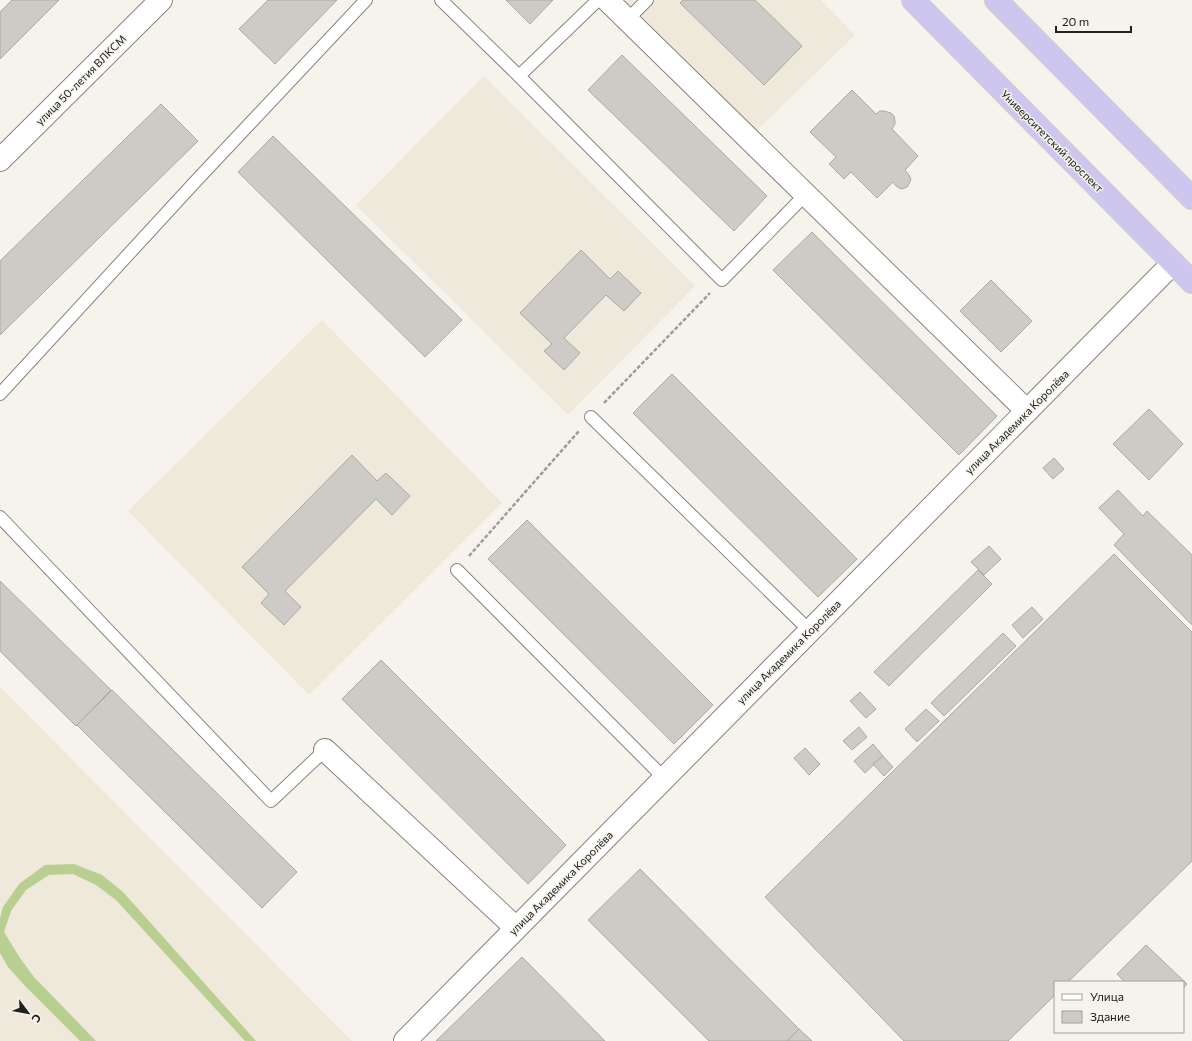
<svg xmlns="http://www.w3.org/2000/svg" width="1192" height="1041" font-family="Commissioner,sans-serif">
<rect width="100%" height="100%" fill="#f5f3ec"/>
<g fill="#eee9db">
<path d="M618 0H821L855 35 754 133Z"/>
<path d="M484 76 695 286 568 415 356 205Z"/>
<path d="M322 320 502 503 309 695 128 511Z"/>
<path d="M0 687 352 1041H0Z"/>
</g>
<path fill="#b9cf91" d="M74 864 102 875 123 892 256 1041H245L116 900 96 885 73 874 49 875 26 890 11 911 4 932 20 958 34 977 96 1041H80L26 987 8 967 0 953V918L3 907 19 884 45 865Z"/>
<g fill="#cdcbc5" stroke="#aca9a3">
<path d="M12 0H59L0 59V12Z"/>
<path d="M268 0H337L275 64 239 29Z"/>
<path d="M506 0H553L530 24Z"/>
<path d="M683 0H755L802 46 764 85 680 3Z"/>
<path d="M622 55 767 196 734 231 588 90Z"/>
<path d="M852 90 876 114 880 111H884L891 113 894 116 895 121V124L892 129 918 156 905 170 909 175 911 179 909 184 907 187 902 189 899 188 896 186 893 182 877 198 851 172 844 179 829 164 836 157 810 132Z"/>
<path d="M161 104 198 141 0 335V261Z"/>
<path d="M273 136 462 320 425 357 238 172Z"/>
<path d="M812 232 997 416 959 455 773 270Z"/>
<path d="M581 250 610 279 618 271 641 293 624 311 606 295 564 338 580 353 564 370 544 351 552 344 520 313Z"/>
<path d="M991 280 1032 321 1001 352 960 311Z"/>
<path d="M672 374 857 559 818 597 633 413Z"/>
<path d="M1149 409 1183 444 1149 480 1113 444Z"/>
<path d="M352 455 377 481 386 473 410 496 392 515 376 499 285 591 301 607 284 625 261 603 269 594 242 567Z"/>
<path d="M1054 458 1064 469 1053 479 1043 468Z"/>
<path d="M1118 490 1143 516 1147 511 1192 555V625L1114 545 1124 534 1099 508Z"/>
<path d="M527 520 713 705 674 744 488 559Z"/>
<path d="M989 546 1001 559 984 575 971 562Z"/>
<path d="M1114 554 1192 632V861L1068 982H1055V995L1008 1041H904L765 897Z"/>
<path d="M978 570 992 584 889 686 874 672Z"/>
<path d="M0 581 111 690 76 726 0 651Z"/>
<path d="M1032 607 1043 619 1023 638 1012 625Z"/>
<path d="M1003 633 1016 646 944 716 931 703Z"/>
<path d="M381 660 566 845 528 884 342 699Z"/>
<path d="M112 690 297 872 262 908 77 725Z"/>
<path d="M860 692 876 709 866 718 850 701Z"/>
<path d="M926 709 939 721 917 742 905 729Z"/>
<path d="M859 727 867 737 852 750 843 741Z"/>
<path d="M873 744 883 756 865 773 854 761Z"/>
<path d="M805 748 820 764 809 775 794 758Z"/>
<path d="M883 756 893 767 884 776 873 764Z"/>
<path d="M640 869 799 1029 787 1041H709L588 920Z"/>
<path d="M1146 945 1187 984 1183 988V982H1125L1117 974Z"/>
<path d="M522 957 605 1041H436Z"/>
<path d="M799 1029 812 1041H787Z"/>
</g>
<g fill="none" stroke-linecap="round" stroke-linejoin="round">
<defs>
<g id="lane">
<path d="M441 0 519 76"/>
<path d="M598 0 519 76 722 280 806 194"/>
<path d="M627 20 647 0"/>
<path d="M0 394 194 183 366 0"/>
<path d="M591 417 810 631"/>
<path d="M0 517 271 801 325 750"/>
<path d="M457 570 664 778"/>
</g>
<g id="street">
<path d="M607 0 1027 411"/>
<path d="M0 160 161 0"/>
<path d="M325 750 516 928"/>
<path d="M405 1041 1173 263"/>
</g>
<g id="highway">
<path d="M913 0 1192 282"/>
<path d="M996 0 1192 198"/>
</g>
</defs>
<use href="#lane" stroke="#878580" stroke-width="14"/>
<use href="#street" stroke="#878580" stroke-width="24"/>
<use href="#highway" stroke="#cecece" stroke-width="24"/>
<g stroke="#9d9b97" stroke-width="2.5" stroke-dasharray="4 2" stroke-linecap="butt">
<path d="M604 403 710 293"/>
<path d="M469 556 579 431"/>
</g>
<use href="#lane" stroke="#fff" stroke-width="12"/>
<use href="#street" stroke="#fff" stroke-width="22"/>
<use href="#highway" stroke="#cdc7f0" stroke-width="22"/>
</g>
<g text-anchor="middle" stroke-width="3" stroke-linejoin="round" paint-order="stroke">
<g font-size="11" fill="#22211f" stroke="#f5f3ec">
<text transform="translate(81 80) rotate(-45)" y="4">улица 50-летия ВЛКСМ</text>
<text transform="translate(1052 141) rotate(45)" y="4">Университетский проспект</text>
<text transform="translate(1017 422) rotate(-45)" y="4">улица Академика Королёва</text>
<text transform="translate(789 652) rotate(-45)" y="4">улица Академика Королёва</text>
<text transform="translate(561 883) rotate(-45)" y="4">улица Академика Королёва</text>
</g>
</g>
<rect x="1054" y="981" width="130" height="52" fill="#f5f3ec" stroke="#a19f9a"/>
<rect x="1062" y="994" width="20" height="6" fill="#ffffff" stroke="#a19f9a"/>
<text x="1090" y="1001" font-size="12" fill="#22211f">Улица</text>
<rect x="1062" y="1011" width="20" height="12" fill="#cdcbc5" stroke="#a19f9a"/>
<text x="1090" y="1021" font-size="12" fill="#22211f">Здание</text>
<g transform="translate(28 1013) rotate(122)" stroke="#f5f3ec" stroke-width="3" paint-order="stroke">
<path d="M0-3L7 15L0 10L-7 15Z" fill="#22211f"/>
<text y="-6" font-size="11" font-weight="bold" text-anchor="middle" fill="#22211f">С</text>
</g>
<path d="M1056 26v6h75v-6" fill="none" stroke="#22211f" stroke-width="2"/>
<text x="1062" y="26" font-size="12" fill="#22211f" stroke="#f5f3ec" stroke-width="3" paint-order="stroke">20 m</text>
</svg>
